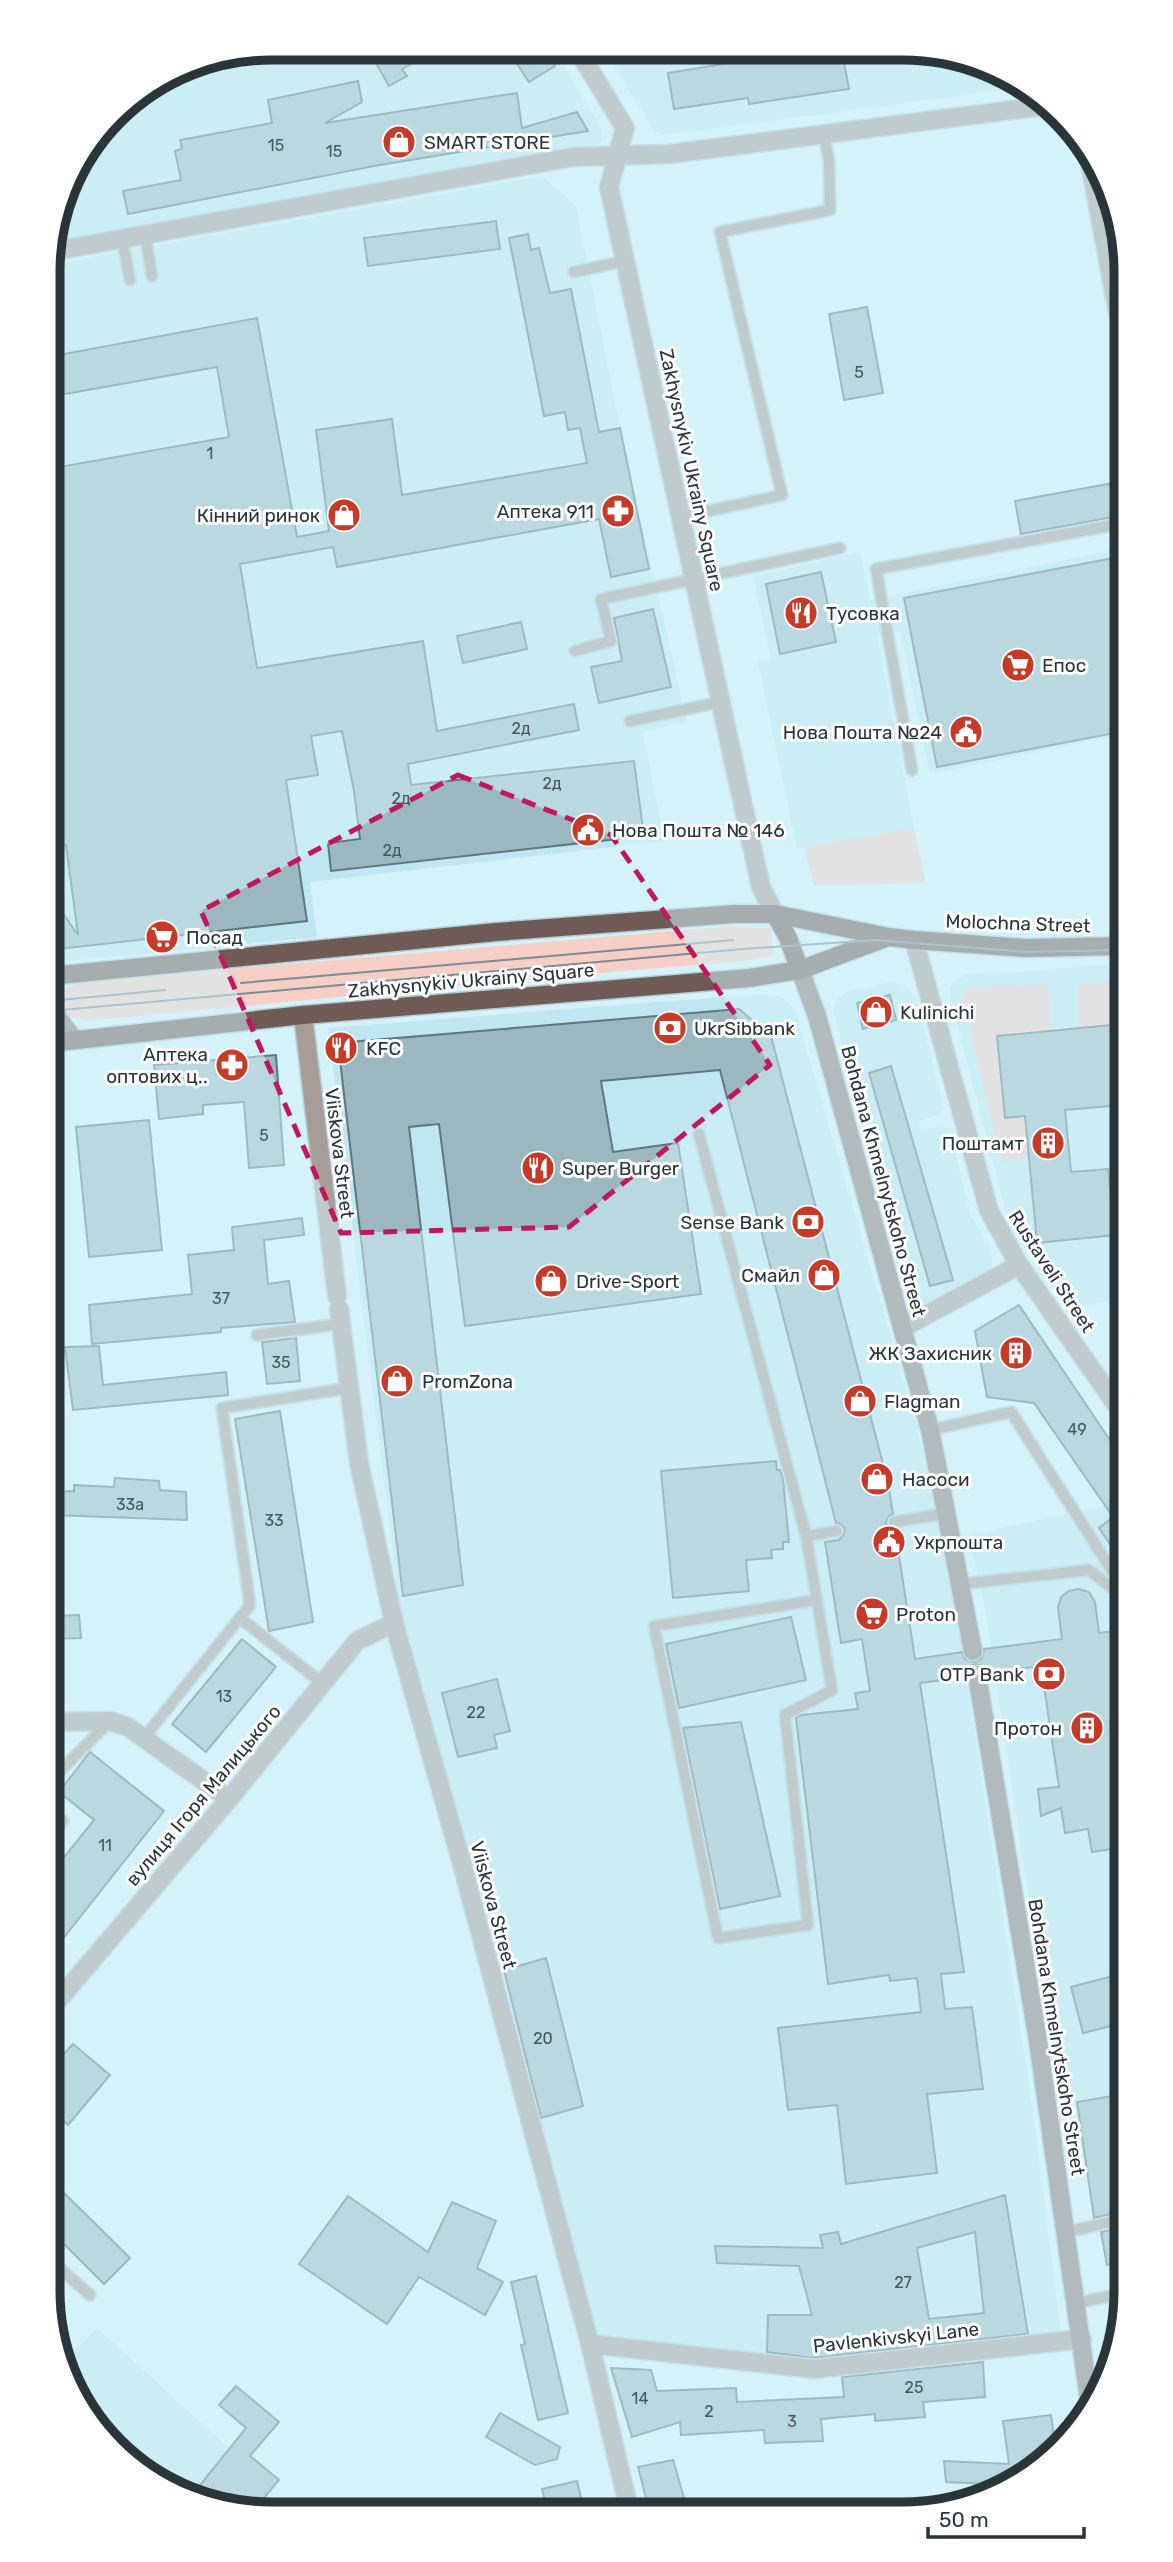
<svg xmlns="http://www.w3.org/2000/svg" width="1173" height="2562" font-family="Rubik,sans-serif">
<rect width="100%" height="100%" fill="#d3f2fa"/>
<g fill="#bfe6f1">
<path d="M270 47 553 49 600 126 602 140 598 144 52 241 70 171 123 103 185 64Z"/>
<path d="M604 49 946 51 1020 88 663 135 654 131Z"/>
<path d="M542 176 576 206 620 428 687 723 643 731 664 841 310 882 317 937 88 959 64 961 50 957 48 265Z"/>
<path d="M1119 549 1120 735 930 774 900 631 877 636 914 828 797 849 758 662 771 659 753 577 860 552 870 600Z"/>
<path d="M1121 964 1122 1300 1067 1308 1029 1254 1005 1209 952 1004 950 987 957 979 966 975Z"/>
<path d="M892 982 906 986 916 997 944 1110 938 1115 919 1121 920 1129 940 1127 949 1128 971 1217 990 1245 992 1253V1263L983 1278 920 1310 910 1306 901 1270 908 1262 871 1121 861 1116 833 1010 838 998 849 991Z"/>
<path d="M761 994 775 995 783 998 794 1009 797 1017 917 1426 950 1572 1032 2106 1061 2334 810 2365 594 2337 399 1601 328 1028Z"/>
<path d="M58 1289 64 1474 52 1475 51 1290Z"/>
<path d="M1122 1494 1125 2094 1062 2103 1027 1886 985 1608 969 1535 1105 1506Z"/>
<path d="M97 2328 230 2449 193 2494 123 2459 77 2404 61 2365Z"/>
</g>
<g fill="#f7cfc7">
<path d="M914 828 926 883 814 886 804 847Z"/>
<path d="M730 926 770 928 774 956 741 961 497 982 87 1021 68 1016 61 1003 65 989 81 982Z"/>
<path d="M1121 981V1024L1079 1028 1077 984Z"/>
<path d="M1048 984 1051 1031 1005 1118 1025 1116 1029 1158 1002 1162 962 999 967 987Z"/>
</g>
<g fill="#9bb8c0" stroke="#5c777f" stroke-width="2" fill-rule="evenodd">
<path d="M386 48H440L402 69 407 76 389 86 372 56Z"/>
<path d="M507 49H543L555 66 529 82Z"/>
<path d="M741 50 842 51 849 89 749 104 748 98 674 109 668 73 742 61Z"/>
<path d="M358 81 362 102 325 123 517 93 522 128 577 112 588 131 374 166 128 214 123 191 181 180 175 151 182 149 180 140 272 123 268 100Z"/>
<path d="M496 221 500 249 368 266 364 238Z"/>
<path d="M528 234 531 250 539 248 550 293 571 289 599 432 620 428 649 569 611 577 599 519 337 567 333 547 240 564 257 668 423 641 437 731 574 704 579 730 408 764 411 785 634 761 644 836 331 871 328 843 360 839 354 791 342 731 311 736 318 775 286 780 307 921 50 950V895L78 935 66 845 50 847 48 469 229 437 217 367 48 397V357L257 318 297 537 329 531 316 430 392 419 402 495 587 463 580 428 568 430 565 412 544 416 509 238Z"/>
<path d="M867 307 883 393 844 400 829 314Z"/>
<path d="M1119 482V516L1021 534 1015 501Z"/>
<path d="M1119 557 1120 732 937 767 904 598Z"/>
<path d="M821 572 836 642 780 654 766 584Z"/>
<path d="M653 609 671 687 599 703 591 667 622 661 614 618Z"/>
<path d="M521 622 527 649 463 663 457 636Z"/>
<path d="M890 995 896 1020 863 1029 857 1003Z"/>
<path d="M739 1009 771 1036 888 1483 893 1514 889 1516 886 1523 888 1527 895 1530 915 1659 962 1652 965 1659 974 1662 981 1659 984 1649 1062 1639 1058 1607 1061 1597 1069 1591 1079 1589 1089 1592 1095 1602 1099 1633 1123 1630 1124 1823H1121L1124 1847 1092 1852 1088 1829 1065 1833 1061 1808 1041 1816 1038 1789 1059 1787 1041 1666 988 1673 985 1667 976 1664 969 1667 966 1677 920 1683 964 1972 941 1974 945 2009 972 2007 983 2089 927 2094 937 2173 846 2184 837 2105 788 2110 778 2028 921 2012 917 1978 890 1981 889 1975 828 1984 796 1718 801 1715 858 1709 855 1693 870 1691 862 1639 841 1643 825 1542 839 1540 844 1534 845 1529 840 1524 836 1523 720 1070 601 1081 613 1152 678 1143 701 1294 465 1326 439 1124 409 1127 463 1585 403 1596 338 1043Z"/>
<path d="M1121 1024V1105L1065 1110 1071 1172 1108 1169 1115 1235 1037 1243 1025 1116 1005 1118 997 1036Z"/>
<path d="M276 1055 284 1165 249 1168 244 1102 203 1105V1114L159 1119 154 1065Z"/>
<path d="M891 1066 953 1280 930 1286 869 1073Z"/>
<path d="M149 1120 162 1250 89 1257 76 1127Z"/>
<path d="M302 1218 304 1235 264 1240 268 1284 289 1281 295 1322 221 1328V1332L92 1344 89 1305 192 1294 188 1255 234 1250 232 1227Z"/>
<path d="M1019 1305 1122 1458 1123 1563 1099 1528 1113 1517 1034 1403 987 1397 975 1331Z"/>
<path d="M296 1338 300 1381 267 1384 262 1342Z"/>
<path d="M99 1346 103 1385 226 1372 228 1395 73 1410 65 1347Z"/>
<path d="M280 1411 313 1622 269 1631 235 1419Z"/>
<path d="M776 1461 777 1470H780L783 1479 789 1542H783V1549L771 1550 772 1558 746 1560 749 1591 673 1598 661 1471Z"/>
<path d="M115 1478 159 1481 160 1490 186 1492 187 1520 52 1515V1492L74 1491V1485L114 1487Z"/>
<path d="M79 1615 81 1638 53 1639 52 1616Z"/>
<path d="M791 1617 806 1680 679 1708 666 1644Z"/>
<path d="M242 1639 276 1667 206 1752 172 1724Z"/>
<path d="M497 1679 510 1731 494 1735 497 1748 458 1757 442 1693Z"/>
<path d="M741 1722 780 1896 720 1909 683 1728Z"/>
<path d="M90 1752 164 1811 54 1950 53 1871 94 1820 59 1792Z"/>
<path d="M546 1958 583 2106 541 2118 504 1970Z"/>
<path d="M1124 1973V2023L1083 2033 1071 1987Z"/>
<path d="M73 2044 110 2075 68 2125 54 2112V2065Z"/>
<path d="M1125 2094V2198L1118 2200 1120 2212 1094 2218 1077 2102Z"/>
<path d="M54 2183 130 2258 104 2284 55 2235Z"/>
<path d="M1005 2195 1028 2334 814 2358 767 2352 768 2315H812L799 2266 717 2263 715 2246 823 2248 820 2235 838 2232 841 2244ZM975 2232 984 2313 929 2319 917 2248Z"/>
<path d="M348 2196 428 2252 452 2202 496 2221 477 2268 503 2282 485 2315 419 2277 387 2324 299 2264Z"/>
<path d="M1123 2227 1125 2260 1107 2265 1101 2232Z"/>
<path d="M536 2276 568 2413 538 2420 521 2345 525 2344 511 2282Z"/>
<path d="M983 2362 985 2397 923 2402 925 2417 875 2421V2414L821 2419 823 2441 765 2443 764 2430 681 2435 680 2422 632 2437 611 2368 651 2370 657 2391 736 2388 737 2402 844 2397 842 2377Z"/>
<path d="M236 2386 279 2422 250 2456 279 2480 254 2510 227 2511 193 2494 246 2428 219 2405Z"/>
<path d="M500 2413 560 2447 557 2459 535 2465 486 2437Z"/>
<path d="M1051 2415 1056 2452 1026 2477 1011 2485 946 2482 944 2461 1009 2464 1003 2421Z"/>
<path d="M673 2460 687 2508 649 2509 638 2467Z"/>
<path d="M577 2481 584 2509H547L542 2489Z"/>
</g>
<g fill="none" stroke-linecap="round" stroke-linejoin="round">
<defs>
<g id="service">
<path d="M145 234 152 276"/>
<path d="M122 238 130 280"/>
<path d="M574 272 625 261"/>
<path d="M681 517 782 495 720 232 830 210 829 161 824 134"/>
<path d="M575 651 611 641 601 599 840 548"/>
<path d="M630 721 721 702"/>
<path d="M912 770 876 569 1119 524"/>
<path d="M699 1134 806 1536 837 1531"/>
<path d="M257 1335 340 1324"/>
<path d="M930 1430 1011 1412 1116 1577"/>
<path d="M894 1522 948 1513"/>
<path d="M806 1536 832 1690 785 1715 808 1925 718 1938 654 1626 817 1600"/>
<path d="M961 1584 1089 1570 1123 1597"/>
<path d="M240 1618 322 1683"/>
<path d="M144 1738 250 1605 222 1408 349 1388"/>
<path d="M53 1778 110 1721"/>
<path d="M53 1813 63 1821 53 1833"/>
<path d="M1066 2232 1125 2219"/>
<path d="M55 2264 90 2295"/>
<path d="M1077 2303 1125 2293"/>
</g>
<g id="minor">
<path d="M1087 147 1118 314"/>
<path d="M303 1015 337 1296"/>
<path d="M339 1309 359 1463 394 1623 463 1868 590 2344 629 2509"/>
<path d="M53 1722 110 1721 128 1727 229 1799"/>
<path d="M54 2005 229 1799 357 1641 394 1623"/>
<path d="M590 2344 814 2369 1082 2339"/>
</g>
<g id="tertiary">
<path d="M577 49 625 128 609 187 761 888 775 914"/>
<path d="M49 252 573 157 669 154 1051 105"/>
<path d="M914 940 989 1211 1019 1265 1122 1413"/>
<path d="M902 1328 1019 1265"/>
</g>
<g id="secondary">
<path d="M800 970 817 1016 930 1430 973 1651"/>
<path d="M50 1007 74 1040"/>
<path d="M977 1675 1038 2041 1090 2406"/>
</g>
<g id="primary">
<path d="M775 914 788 938 800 970"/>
<path d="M50 976 496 932 734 914H775L889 937 914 940 1026 948 1121 946"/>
<path d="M50 1043 303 1015 749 978 800 970 888 937"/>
</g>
</defs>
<use href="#service" stroke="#b1ccd3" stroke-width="14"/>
<use href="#minor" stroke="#b1ccd3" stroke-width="21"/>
<use href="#tertiary" stroke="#b1ccd3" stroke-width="21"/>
<use href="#secondary" stroke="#b1ccd3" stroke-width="21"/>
<use href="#primary" stroke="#b1ccd3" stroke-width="21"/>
<use href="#service" stroke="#a89c99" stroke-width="10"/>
<use href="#minor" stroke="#a89c99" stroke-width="18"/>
<use href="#tertiary" stroke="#a89c99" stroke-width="18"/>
<use href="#secondary" stroke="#877572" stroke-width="18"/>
<use href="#primary" stroke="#6f5a56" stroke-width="18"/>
<g stroke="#798e94" stroke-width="2">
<path d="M241 983 733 940"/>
<path d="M50 1001 165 990"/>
<path d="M50 1011 743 949 876 940 1026 952 1121 950"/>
</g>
</g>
<path d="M0 0H1173V2562H0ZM458 775 611 835 770 1065 569 1227 341 1233 201 911Z" fill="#d3f2fa" fill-opacity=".55" fill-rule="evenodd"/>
<path fill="none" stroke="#c2185b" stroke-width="5" stroke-dasharray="14 9" stroke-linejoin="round" d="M458 775 611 835 770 1065 569 1227 341 1233 201 911Z"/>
<defs>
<symbol id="shop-disc" viewBox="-11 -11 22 22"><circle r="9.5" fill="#c63a27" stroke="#fff"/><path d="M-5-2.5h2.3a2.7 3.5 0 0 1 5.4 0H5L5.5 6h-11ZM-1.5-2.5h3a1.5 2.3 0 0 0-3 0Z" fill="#fff"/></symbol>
<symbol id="pharmacy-disc" viewBox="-11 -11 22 22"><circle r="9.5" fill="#c63a27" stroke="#fff"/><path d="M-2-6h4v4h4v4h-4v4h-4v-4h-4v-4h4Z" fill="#fff"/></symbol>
<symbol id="restaurant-disc" viewBox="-11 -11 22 22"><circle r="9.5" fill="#c63a27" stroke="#fff"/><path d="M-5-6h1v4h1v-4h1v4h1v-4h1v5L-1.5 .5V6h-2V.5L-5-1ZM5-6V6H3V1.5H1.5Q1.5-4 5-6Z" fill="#fff"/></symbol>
<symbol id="supermarket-disc" viewBox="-11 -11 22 22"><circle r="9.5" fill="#c63a27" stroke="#fff"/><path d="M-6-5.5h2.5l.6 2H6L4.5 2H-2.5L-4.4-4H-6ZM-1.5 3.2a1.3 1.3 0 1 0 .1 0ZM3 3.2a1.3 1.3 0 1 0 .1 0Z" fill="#fff"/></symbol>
<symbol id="civic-disc" viewBox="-11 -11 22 22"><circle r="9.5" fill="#c63a27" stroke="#fff"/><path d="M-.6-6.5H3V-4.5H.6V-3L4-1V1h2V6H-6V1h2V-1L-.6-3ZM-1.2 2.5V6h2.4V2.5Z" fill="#fff"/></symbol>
<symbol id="bank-disc" viewBox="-11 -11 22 22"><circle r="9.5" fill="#c63a27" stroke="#fff"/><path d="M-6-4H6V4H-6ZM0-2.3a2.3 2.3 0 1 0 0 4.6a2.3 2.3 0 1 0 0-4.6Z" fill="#fff"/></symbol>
<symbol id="building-disc" viewBox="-11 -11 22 22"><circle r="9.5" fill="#c63a27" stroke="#fff"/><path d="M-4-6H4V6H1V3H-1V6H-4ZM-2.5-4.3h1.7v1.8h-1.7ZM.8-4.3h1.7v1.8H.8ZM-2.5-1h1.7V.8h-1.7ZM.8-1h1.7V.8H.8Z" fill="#fff"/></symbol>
</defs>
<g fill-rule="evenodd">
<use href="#shop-disc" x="380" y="123" width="38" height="38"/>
<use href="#pharmacy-disc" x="599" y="492" width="38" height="38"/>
<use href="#shop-disc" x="325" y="496" width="38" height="38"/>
<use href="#restaurant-disc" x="782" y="594" width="38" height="38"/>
<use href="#supermarket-disc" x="999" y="646" width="38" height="38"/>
<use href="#civic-disc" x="947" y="713" width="38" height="38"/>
<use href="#civic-disc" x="569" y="811" width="38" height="38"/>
<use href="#supermarket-disc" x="143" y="918" width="38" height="38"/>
<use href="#shop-disc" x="857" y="993" width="38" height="38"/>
<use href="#bank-disc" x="651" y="1009" width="38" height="38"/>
<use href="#restaurant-disc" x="322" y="1029" width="38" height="38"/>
<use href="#pharmacy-disc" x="213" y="1046" width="38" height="38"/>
<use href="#building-disc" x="1029" y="1124" width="38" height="38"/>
<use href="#restaurant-disc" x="519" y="1149" width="38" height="38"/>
<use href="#bank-disc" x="789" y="1203" width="38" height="38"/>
<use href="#shop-disc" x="805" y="1256" width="38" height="38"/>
<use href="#shop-disc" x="532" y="1262" width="38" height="38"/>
<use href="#building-disc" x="997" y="1334" width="38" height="38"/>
<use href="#shop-disc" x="378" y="1362" width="38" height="38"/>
<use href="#shop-disc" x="841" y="1382" width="38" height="38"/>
<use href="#shop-disc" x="858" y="1460" width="38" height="38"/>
<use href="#civic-disc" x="870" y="1523" width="38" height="38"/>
<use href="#supermarket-disc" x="853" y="1595" width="38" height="38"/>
<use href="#bank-disc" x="1030" y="1655" width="38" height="38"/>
<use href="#building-disc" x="1068" y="1709" width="38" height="38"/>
</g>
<g text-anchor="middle" stroke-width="6" stroke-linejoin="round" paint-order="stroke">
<g font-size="16" fill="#46565a">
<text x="276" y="151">15</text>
<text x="334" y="157">15</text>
<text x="859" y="378">5</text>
<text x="210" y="459">1</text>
<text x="521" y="734">2д</text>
<text x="552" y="789">2д</text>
<text x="401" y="804">2д</text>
<text x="392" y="856">2д</text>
<text x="264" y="1141">5</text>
<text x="221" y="1304">37</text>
<text x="281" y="1368">35</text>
<text x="1077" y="1435">49</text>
<text x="130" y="1510">33а</text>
<text x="274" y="1526">33</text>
<text x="224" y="1702">13</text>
<text x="476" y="1718">22</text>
<text x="105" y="1851">11</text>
<text x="543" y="2044">20</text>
<text x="903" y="2288">27</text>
<text x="914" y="2393">25</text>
<text x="640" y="2404">14</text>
<text x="709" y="2417">2</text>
<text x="792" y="2427">3</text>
</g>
<g font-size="19" fill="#293538" stroke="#fff" text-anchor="start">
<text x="424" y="149">SMART STORE</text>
<text x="594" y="518" text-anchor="end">Аптека 911</text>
<text x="320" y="522" text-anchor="end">Кінний ринок</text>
<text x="826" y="620">Тусовка</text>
<text x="1042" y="672">Епос</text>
<text x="942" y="739" text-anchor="end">Нова Пошта №24</text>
<text x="612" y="837">Нова Пошта № 146</text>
<text x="186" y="944">Посад</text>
<text x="900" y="1019">Kulinichi</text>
<text x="694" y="1035">UkrSibbank</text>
<text x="366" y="1055">KFC</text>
<text x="208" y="1061" text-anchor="end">Аптека<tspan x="208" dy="22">оптових ц‥</tspan></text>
<text x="1024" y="1150" text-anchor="end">Поштамт</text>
<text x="562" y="1175">Super Burger</text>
<text x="784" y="1229" text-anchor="end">Sense Bank</text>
<text x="800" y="1282" text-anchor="end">Смайл</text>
<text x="576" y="1288">Drive-Sport</text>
<text x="992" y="1360" text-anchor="end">ЖК Захисник</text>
<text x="422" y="1388">PromZona</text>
<text x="884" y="1408">Flagman</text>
<text x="902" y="1486">Насоси</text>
<text x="914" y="1549">Укрпошта</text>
<text x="896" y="1621">Proton</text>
<text x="1024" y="1681" text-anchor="end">OTP Bank</text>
<text x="1062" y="1735" text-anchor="end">Протон</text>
</g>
<g font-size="19" fill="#293538" stroke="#fff">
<text transform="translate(692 470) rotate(78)" y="7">Zakhysnykiv Ukrainy Square</text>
<text transform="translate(1018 923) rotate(2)" y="7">Molochna Street</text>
<text transform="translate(471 980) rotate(-5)" y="7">Zakhysnykiv Ukrainy Square</text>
<text transform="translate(340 1153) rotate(83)" y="7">Viiskova Street</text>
<text transform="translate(884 1181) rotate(75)" y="7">Bohdana Khmelnytskoho Street</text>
<text transform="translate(1052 1271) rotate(57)" y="7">Rustaveli Street</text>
<text transform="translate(203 1795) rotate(-50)" y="7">вулиця Ігоря Малицького</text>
<text transform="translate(494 1905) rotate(75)" y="7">Viiskova Street</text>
<text transform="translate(1057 2037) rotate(81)" y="7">Bohdana Khmelnytskoho Street</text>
<text transform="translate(896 2337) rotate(-6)" y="7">Pavlenkivskyi Lane</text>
</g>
</g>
<path d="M0 0H1173V2562H0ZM271 60H903A211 211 0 0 1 1114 271V2291A211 211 0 0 1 903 2502H271A211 211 0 0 1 60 2291V271A211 211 0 0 1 271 60Z" fill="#fff" fill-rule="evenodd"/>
<path fill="none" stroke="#293538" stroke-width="9" d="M271 60H903A211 211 0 0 1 1114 271V2291A211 211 0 0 1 903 2502H271A211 211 0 0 1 60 2291V271A211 211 0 0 1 271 60Z"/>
<path d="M928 2527v10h156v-10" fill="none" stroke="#293538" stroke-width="3.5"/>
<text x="939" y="2527" font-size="21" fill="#293538" stroke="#ffffff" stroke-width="5" paint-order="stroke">50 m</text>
</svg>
